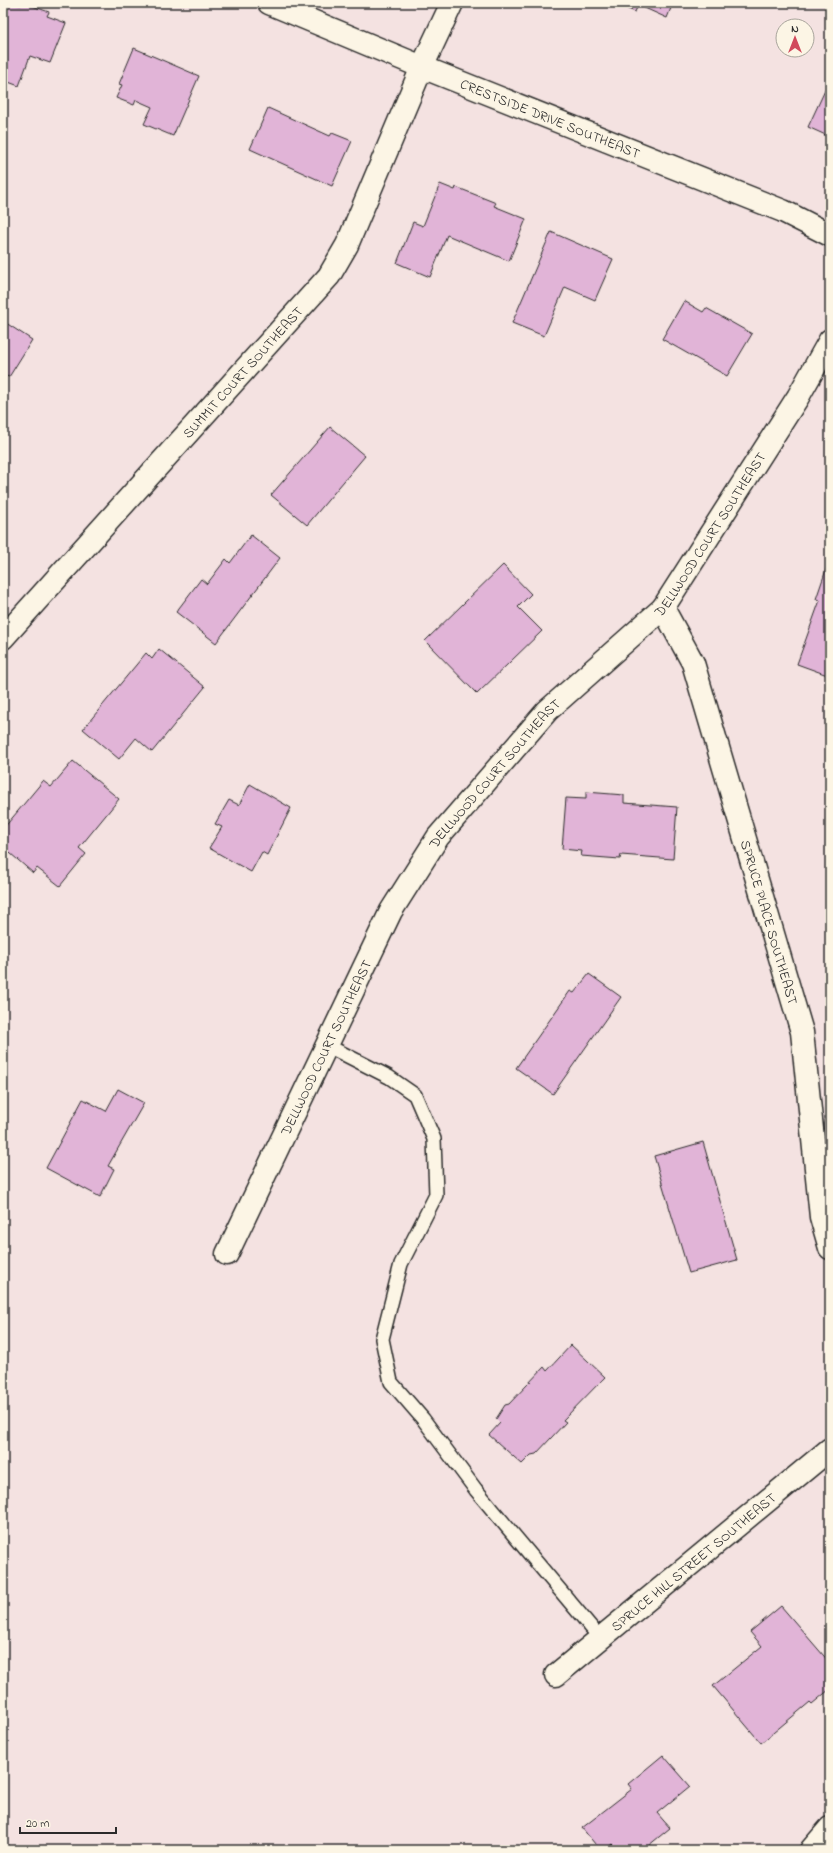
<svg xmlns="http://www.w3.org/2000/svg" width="833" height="1853" font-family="'Indie Flower',sans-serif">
<rect width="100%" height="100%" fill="#f4e2e1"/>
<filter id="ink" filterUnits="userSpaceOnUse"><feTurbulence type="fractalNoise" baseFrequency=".025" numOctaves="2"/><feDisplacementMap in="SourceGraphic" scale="8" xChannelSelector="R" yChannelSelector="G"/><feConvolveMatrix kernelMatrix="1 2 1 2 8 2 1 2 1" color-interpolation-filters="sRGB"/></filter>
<g filter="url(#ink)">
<g fill="#e1b4d7" stroke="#2b2b2b">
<path d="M3 3 21 5 24 3 49 12 47 16 66 23 50 63 30 56 19 86 3 80Z"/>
<path d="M614 3H673L667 18 638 5 635 12Z"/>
<path d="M134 48 199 76 173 136 144 124 152 107 136 100 134 105 116 98 122 85 119 84Z"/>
<path d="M827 86 830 87V137L808 127Z"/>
<path d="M268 108 330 136 332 133 352 141 332 186 250 149Z"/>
<path d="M440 184 455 190 456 187 496 203 494 206 526 219 509 261 447 235 430 277 397 263 413 222 423 226Z"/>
<path d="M551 232 613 259 595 300 565 287 544 336 512 323Z"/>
<path d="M684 301 703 312 706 308 752 334 727 376 662 339Z"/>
<path d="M3 321 32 340 9 377 3 375Z"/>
<path d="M330 427 365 456 307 525 271 495Z"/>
<path d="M251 535 280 558 216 643 176 612 201 579 207 584 226 559 230 563Z"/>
<path d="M830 558V676L797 664 820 600 816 599Z"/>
<path d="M503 565 531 594 518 607 542 631 477 694 425 641Z"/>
<path d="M159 649 205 687 152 752 136 738 119 759 83 729 146 653 152 659Z"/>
<path d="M830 723V742L825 725Z"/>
<path d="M73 761 119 799 79 848 86 854 60 886 37 868 33 873 3 847V829L43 781 51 787Z"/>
<path d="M250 784 291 808 267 855 262 852 251 872 209 848 222 827 215 824 229 800 239 805Z"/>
<path d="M586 792 624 795V803L677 807 673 859 621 855 620 859 581 856 582 851 562 849 566 798 586 799Z"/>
<path d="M589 974 621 997 553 1094 516 1068 570 991 574 993Z"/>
<path d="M118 1089 144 1103 108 1166 114 1169 100 1197 46 1168 83 1099 106 1111Z"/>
<path d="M703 1142 737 1260 689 1273 654 1156Z"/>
<path d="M571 1345 605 1377 563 1420 566 1422 536 1454 531 1455 522 1464 489 1435 500 1423 496 1419 505 1405 509 1404 544 1367 547 1371Z"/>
<path d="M781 1606 830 1663V1689L812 1704 810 1702 761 1743 713 1686 762 1646 750 1632Z"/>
<path d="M663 1755 690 1786 657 1813 670 1828 643 1850H618L612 1844 605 1850H600L582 1828 632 1789 628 1784Z"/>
</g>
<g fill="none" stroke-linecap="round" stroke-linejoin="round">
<defs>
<path id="service" d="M326 1045 389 1077 415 1095 434 1139 436 1195 401 1264 382 1339 391 1382 423 1419 476 1490 601 1639"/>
<g id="minor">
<path id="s1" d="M269 3 422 67 783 211 830 235"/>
<path id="s2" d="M663 608 693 663 802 1032 821 1217 830 1248"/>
<path id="s3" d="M3 638 329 276 347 245 422 67 452 3"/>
<path id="s4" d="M227 1254 391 911 438 837 547 711 663 608 798 397 830 340"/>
<path id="s5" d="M556 1675 830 1449"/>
<path d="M811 1850 830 1828"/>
</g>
</defs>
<use href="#service" stroke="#2b2b2b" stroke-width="16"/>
<use href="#minor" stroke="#2b2b2b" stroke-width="25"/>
<use href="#service" stroke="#fcf5e5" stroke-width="13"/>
<use href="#minor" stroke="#fcf5e5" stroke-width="22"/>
</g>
</g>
<g text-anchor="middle" stroke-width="3" stroke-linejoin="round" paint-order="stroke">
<g font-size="14" fill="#2b2b2b" stroke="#fcf5e5">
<text dy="5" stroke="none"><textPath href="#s1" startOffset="304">CRESTSIDE DRIVE SOUTHEAST</textPath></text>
<text dy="5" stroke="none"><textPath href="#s3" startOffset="358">SUMMIT COURT SOUTHEAST</textPath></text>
<text dy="5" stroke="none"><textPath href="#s4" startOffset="877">DELLWOOD COURT SOUTHEAST</textPath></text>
<text dy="5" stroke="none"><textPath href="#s4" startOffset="553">DELLWOOD COURT SOUTHEAST</textPath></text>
<text dy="5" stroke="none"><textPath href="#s2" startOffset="333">SPRUCE PLACE SOUTHEAST</textPath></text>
<text dy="5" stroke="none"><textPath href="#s4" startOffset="229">DELLWOOD COURT SOUTHEAST</textPath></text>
<text dy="5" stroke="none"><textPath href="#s5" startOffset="178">SPRUCE HILL STREET SOUTHEAST</textPath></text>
</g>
</g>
<rect width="833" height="1853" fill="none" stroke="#fcf5e5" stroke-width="16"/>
<rect x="8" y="8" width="817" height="1837" fill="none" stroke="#2b2b2b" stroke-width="1.5" filter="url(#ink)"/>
<g transform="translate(795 38)"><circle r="19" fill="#fcf5e5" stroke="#a8a49b"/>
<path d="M0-3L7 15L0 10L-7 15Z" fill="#d1495b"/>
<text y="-6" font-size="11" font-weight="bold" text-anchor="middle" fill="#2b2b2b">N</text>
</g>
<path d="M20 1827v6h96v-6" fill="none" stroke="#2b2b2b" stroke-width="2"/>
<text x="26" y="1827" font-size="12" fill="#2b2b2b" stroke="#fcf5e5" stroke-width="3" paint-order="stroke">20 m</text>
</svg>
